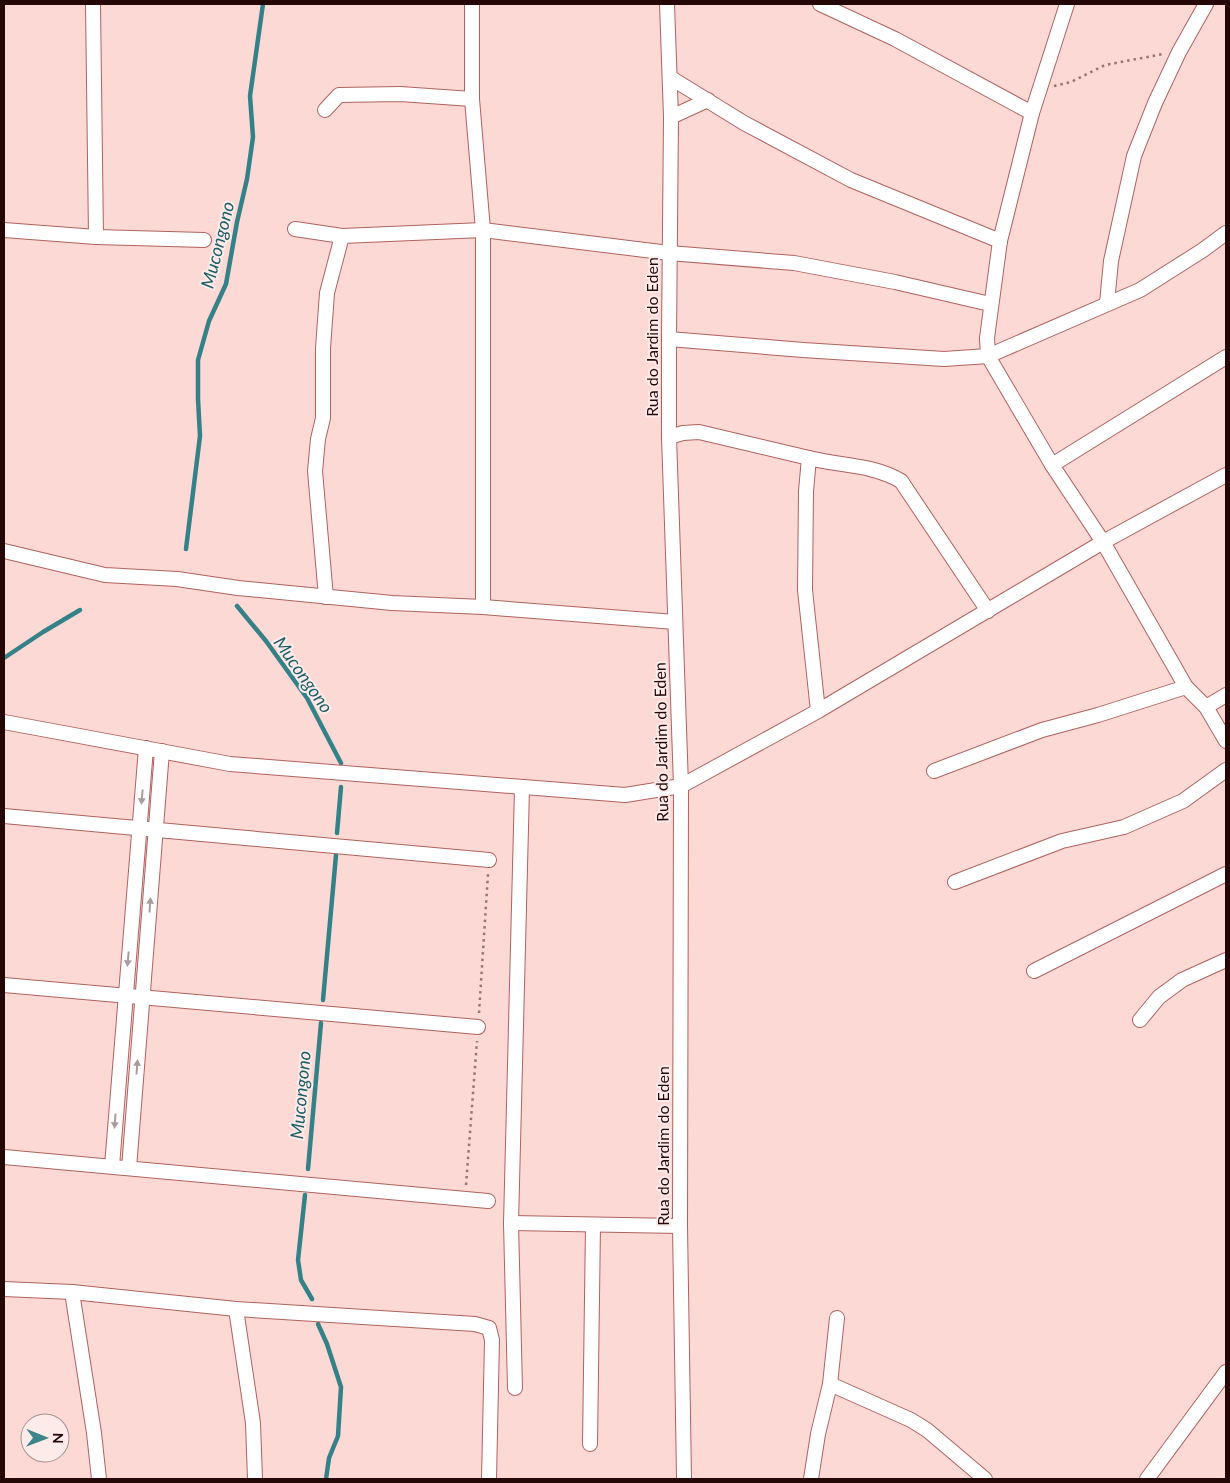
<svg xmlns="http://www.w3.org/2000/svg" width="1230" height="1483" font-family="Lato,sans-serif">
<rect width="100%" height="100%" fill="#fdd9d6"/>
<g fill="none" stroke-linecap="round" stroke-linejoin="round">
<g stroke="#348288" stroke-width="4.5">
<path d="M186 549 200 436 198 399V360L209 321 226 284 237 222 247 179 253 137 250 96 263 4"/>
<path d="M237 606 266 641 307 698 341 763"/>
<path d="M4 658 43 632 80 610"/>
<path d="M337 833 341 787"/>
<path d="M323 1000 336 855"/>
<path d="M308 1169 321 1023"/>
<path d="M305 1195 298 1260 301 1280 312 1299"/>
<path d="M318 1324 327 1344 341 1387 338 1436 329 1458 326 1479"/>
</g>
<defs>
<g id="minor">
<path d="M93 4 96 237"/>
<path d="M472 4V99L483 230V607"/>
<path d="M667 4 671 117 669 339V437L681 786 680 1226 684 1479"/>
<path d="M820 4 895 39 1032 113"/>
<path d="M1067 4 1032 113 1000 241 987 338 988 356 1052 465 1103 542 1186 687 1206 707 1226 741"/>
<path d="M671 78 744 123 851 180 1000 241"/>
<path d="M325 110 339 95 400 94 472 99"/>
<path d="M671 117 708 100"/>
<path d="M295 229 342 236 483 230 669 253 794 263 895 282 990 304"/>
<path d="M4 230 96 237 204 240"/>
<path d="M1107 303 1111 261 1134 156 1155 103 1179 52 1206 4"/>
<path d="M669 339 803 350 944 359 988 356 1140 290 1203 250 1226 233"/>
<path d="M669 437 683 433 699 432 809 458"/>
<path d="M1052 465 1226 357"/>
<path d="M4 551 105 575 177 579 238 588 392 603 483 607 675 622"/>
<path d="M326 597 315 471 318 439 323 418V348L327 293 342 236"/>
<path d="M1206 707 1226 695"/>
<path d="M818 711 805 590 806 491 809 458C840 466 872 464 901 481L988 611"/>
<path d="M4 722 230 764 625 795 681 786 818 711 1103 542 1226 475"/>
<path d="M934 771 1042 730 1098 715 1186 687"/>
<path d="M4 816 489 860"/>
<path d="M955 882 1062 841 1124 827 1183 801 1226 770"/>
<path d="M1034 971 1226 874"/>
<path d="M4 985 478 1027"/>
<path d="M1140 1020 1159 997 1182 980 1226 960"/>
<path d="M4 1157 488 1201"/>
<path d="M112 1166 146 748"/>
<path d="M129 1168 162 751"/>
<path d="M511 1223 680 1226"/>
<path d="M4 1289 72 1292 236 1309 475 1324 489 1328 492 1340 489 1479"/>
<path d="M72 1292 94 1433 99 1479"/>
<path d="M236 1309 253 1423 255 1479"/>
<path d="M830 1384 911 1420 927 1430 985 1479"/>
<path d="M515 1388 511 1223 522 788"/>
<path d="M590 1444 593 1225"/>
<path d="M811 1479 818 1434 830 1384 837 1318"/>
<path d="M1147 1479 1226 1372"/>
</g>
</defs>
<use href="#minor" stroke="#af625f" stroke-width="16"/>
<g stroke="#957472" stroke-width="2.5" stroke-dasharray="2.5 4" stroke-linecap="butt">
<path d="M1054 86 1071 82 1105 65 1163 54"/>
<path d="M479 1013 488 874"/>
<path d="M466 1185 477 1041"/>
</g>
<use href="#minor" stroke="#fff" stroke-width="14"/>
</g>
<defs><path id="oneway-solid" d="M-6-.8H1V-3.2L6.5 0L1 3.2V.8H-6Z" transform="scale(1.25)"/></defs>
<g fill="#a89c9c">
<use href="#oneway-solid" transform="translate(142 797) rotate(95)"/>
<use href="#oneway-solid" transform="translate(150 905) rotate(-86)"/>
<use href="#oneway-solid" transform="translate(128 959) rotate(95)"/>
<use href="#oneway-solid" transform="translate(137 1067) rotate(-86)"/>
<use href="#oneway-solid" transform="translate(115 1121) rotate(94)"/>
</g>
<g text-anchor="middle" stroke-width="4" stroke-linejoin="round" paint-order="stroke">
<g font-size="16" fill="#250707" stroke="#fdebea">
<text transform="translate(652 337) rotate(-90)" y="6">Rua do Jardim do Eden</text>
<text transform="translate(661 742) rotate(-91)" y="6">Rua do Jardim do Eden</text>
<text transform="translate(663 1146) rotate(-90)" y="6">Rua do Jardim do Eden</text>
</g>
<g font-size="18" font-style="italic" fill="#1b5e63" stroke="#fdebea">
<text transform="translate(218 245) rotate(-76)" y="6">Mucongono</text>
<text transform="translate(303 675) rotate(55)" y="6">Mucongono</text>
<text transform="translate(301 1095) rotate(-85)" y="6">Mucongono</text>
</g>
</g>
<rect width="1230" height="1483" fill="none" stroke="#250707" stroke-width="10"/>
<g transform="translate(45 1438) rotate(91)"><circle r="24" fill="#fdebea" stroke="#a7908f"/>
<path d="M0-4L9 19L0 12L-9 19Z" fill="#3d848b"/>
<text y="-8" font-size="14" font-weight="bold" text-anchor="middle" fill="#250707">N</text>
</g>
</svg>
